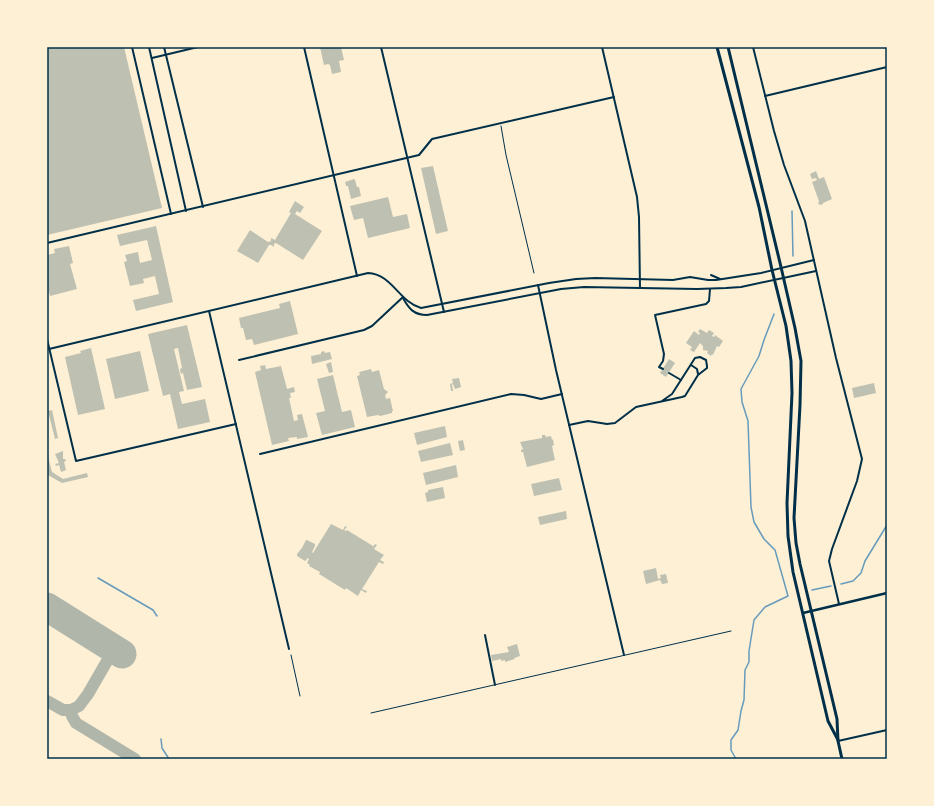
<svg xmlns="http://www.w3.org/2000/svg" width="934" height="806" font-family="'PT Sans',sans-serif">
<rect width="100%" height="100%" fill="#fdf0d5"/>
<g fill="none" stroke-linecap="round" stroke-linejoin="round">
<g stroke="#669bbc" stroke-width="1.5">
<path d="M792 211 793 256"/>
<path d="M98 578 153 610 157 616"/>
<path d="M841 584 853 581 861 573 865 561 887 525"/>
<path d="M812 590 831 586"/>
<path d="M161 739 162 748 169 759"/>
<path d="M736 759 731 750V740L738 730 741 711 744 700 745 670 749 662V651L754 620 765 607 788 596 775 550 764 539 754 522 751 507 748 421 742 402 741 389 759 356 764 340 774 314"/>
</g>
<g stroke="#b1b6ab" stroke-width="12">
<path d="M47 701 63 710H71L79 706 88 694 114 649"/>
<path d="M71 710 72 716 76 723 135 759"/>
</g>
<path stroke="#b1b6ab" stroke-width="29" d="M47 607 122 654"/>
</g>
<g fill="#bec0b2">
<path d="M47 47H124L162 208 47 235Z"/>
<path d="M320 47H341L344 60 339 61 341 72 332 74 330 65 328 64 324 65Z"/>
<path d="M433 166 448 231 436 234 421 168Z"/>
<path d="M816 171 819 179 824 177 832 199 823 203 822 205 818 204 819 201 812 182 817 180 816 178 812 179 810 174Z"/>
<path d="M354 179 355 180 357 187H359L361 196 351 199 348 186H346L345 182Z"/>
<path d="M388 197 393 217 407 214 410 228 368 238 363 218 354 220 350 206Z"/>
<path d="M295 201 304 207 300 213 297 211 295 214 322 231 303 260 276 243 274 244V247L271 245H269L258 263 237 251 250 230 268 242 271 241V238L275 240 291 213 289 212Z"/>
<path d="M156 226 173 302 136 311 133 300 159 294 155 276 143 279 144 283 130 286 124 262 127 261 125 255 138 252 140 263 152 260 147 240 120 246 117 235Z"/>
<path d="M69 246 73 263 70 264 77 289 50 296 47 285V255L55 253 54 249Z"/>
<path d="M290 301 298 334 254 345 252 339 246 340 243 328H241L239 318 280 308 279 304Z"/>
<path d="M187 325 202 387 187 390 183 373 181 374 180 369 182 368 178 348 174 349 184 391 179 392 182 404 205 399 210 422 178 429 170 394 163 396 148 334Z"/>
<path d="M700 329 707 333 709 330 714 333 712 336 714 337 715 335 723 341 719 347 717 346 713 355 712 354 711 356 707 353 708 351 703 350V346L700 343 694 352 690 350 692 347 686 343 694 331 699 335 700 333 698 332Z"/>
<path d="M91 348 105 409 78 415 65 357 81 353 80 351Z"/>
<path d="M140 351 149 391 115 399 106 359Z"/>
<path d="M324 351 325 353 330 352 332 359 312 364 311 356 321 354V352Z"/>
<path d="M669 359 675 363 666 377 660 373Z"/>
<path d="M331 362 333 372 329 373 326 364Z"/>
<path d="M265 365 266 369 281 366 287 389 294 387 295 392 290 393 291 398H289L294 421 298 420 297 415 302 414 308 437 297 439V437L288 438 289 441 272 445 255 372 261 370 260 366Z"/>
<path d="M371 369 372 372 379 370 384 389 388 392 385 395 386 399 390 398 393 411H392V413L380 416 378 415 367 417 357 376 360 375 359 372Z"/>
<path d="M333 375 342 412 351 410 355 427 322 435 316 413 325 411 317 379Z"/>
<path d="M459 378 461 387 455 389 453 384H452L453 391H451L450 384 453 383 452 379Z"/>
<path d="M874 383 876 393 854 398 852 388Z"/>
<path d="M52 410 58 438 55 439 48 411Z"/>
<path d="M445 426 447 437 417 445 414 433Z"/>
<path d="M542 435H545L546 437 551 436 552 440 553 439 554 445 552 446 555 460 527 467 523 452H521V450L523 449 520 442 542 438Z"/>
<path d="M463 440 465 450 460 451 458 441Z"/>
<path d="M450 443 453 455 421 462 418 451Z"/>
<path d="M63 451V459H65L66 461 64 462 66 470 61 472 59 465 56 466 55 464 59 463 55 454Z"/>
<path d="M47 453 52 472 63 479 87 473 88 477 62 483 48 475 47 468Z"/>
<path d="M456 465 458 477 426 485 423 473Z"/>
<path d="M559 478 562 490 534 496 531 484Z"/>
<path d="M443 487 445 498 427 502 425 493 428 492V490Z"/>
<path d="M566 511 567 519 540 525 538 517Z"/>
<path d="M331 524 343 530 345 526 347 527 344 530 346 531 347 530 373 546 372 548 375 544 377 545 374 549 384 555 380 560 384 562 383 564 379 562 362 589 367 591 366 593 361 590 358 596 346 588 345 590 319 574 320 572 309 566 310 565 307 563 309 559 308 558 305 561 297 556V554L301 549 302 548 306 540H307L315 544V546L312 552 313 553Z"/>
<path d="M656 568 658 579 661 578 660 575 666 574 668 583 662 584 660 580 646 584 643 571Z"/>
<path d="M517 644 520 656 514 658 515 659 505 662V660L501 661V659L492 661 491 655 509 652 507 647Z"/>
</g>
<g fill="none" stroke-linecap="round" stroke-linejoin="round">
<path stroke="#003049" stroke-width="1" d="M501 126 506 155 534 273"/>
<g stroke="#003049" stroke-width="1">
<path d="M291 655 300 696"/>
<path d="M371 713 731 631"/>
</g>
<g stroke="#003049" stroke-width="2">
<path d="M132 47 171 214"/>
<path d="M149 47 186 211"/>
<path d="M164 47 203 207"/>
<path d="M304 47 357 276"/>
<path d="M381 47 444 312"/>
<path d="M602 47 637 197 639 217 640 288"/>
<path d="M753 47 774 131 784 165 805 221 836 358 862 459 857 481 832 549 829 561 839 604"/>
<path d="M152 58 198 47"/>
<path d="M765 96 887 67"/>
<path d="M47 243 419 155 432 139 614 97"/>
<path d="M711 275 720 279"/>
<path d="M538 285 556 370 624 655"/>
<path d="M403 298C409 309 414 315 427 315L561 289 584 287 697 289 726 288 741 287 816 271"/>
<path d="M209 311 289 649"/>
<path d="M47 339 76 461 236 424"/>
<path d="M49 349 368 273C392 274 399 302 421 308L549 283 576 279 595 278 673 280 690 277 708 280H716L761 273 814 260"/>
<path d="M239 360 364 330 372 326 403 297"/>
<path d="M691 365 697 369 698 374"/>
<path d="M663 369 659 367 663 361 664 354 655 315 706 304 709 301 710 289"/>
<path d="M669 373 681 380"/>
<path d="M569 425 588 421 607 424 615 423 636 407 682 397 685 396 698 375 707 368V366L706 360 700 357 695 358 672 394 662 401"/>
<path d="M260 454 511 394 524 395 541 399 562 394"/>
<path d="M485 635 495 685"/>
<path d="M838 741 887 730"/>
</g>
<path stroke="#003049" stroke-width="2.5" d="M803 613 887 593"/>
<g stroke="#003049" stroke-width="3">
<path d="M717 47 759 207 772 270 786 326 791 361 792 393 787 503 788 536 793 572 828 721 838 740"/>
<path d="M728 47 781 267 795 328 801 361 800 405 794 518 796 543 800 564 837 719 838 741 842 759"/>
</g>
</g>
<rect width="934" height="806" fill="none" stroke="#fdf0d5" stroke-width="96"/>
<rect x="48" y="48" width="838" height="710" fill="none" stroke="#003049" stroke-width="1.5"/>
</svg>
